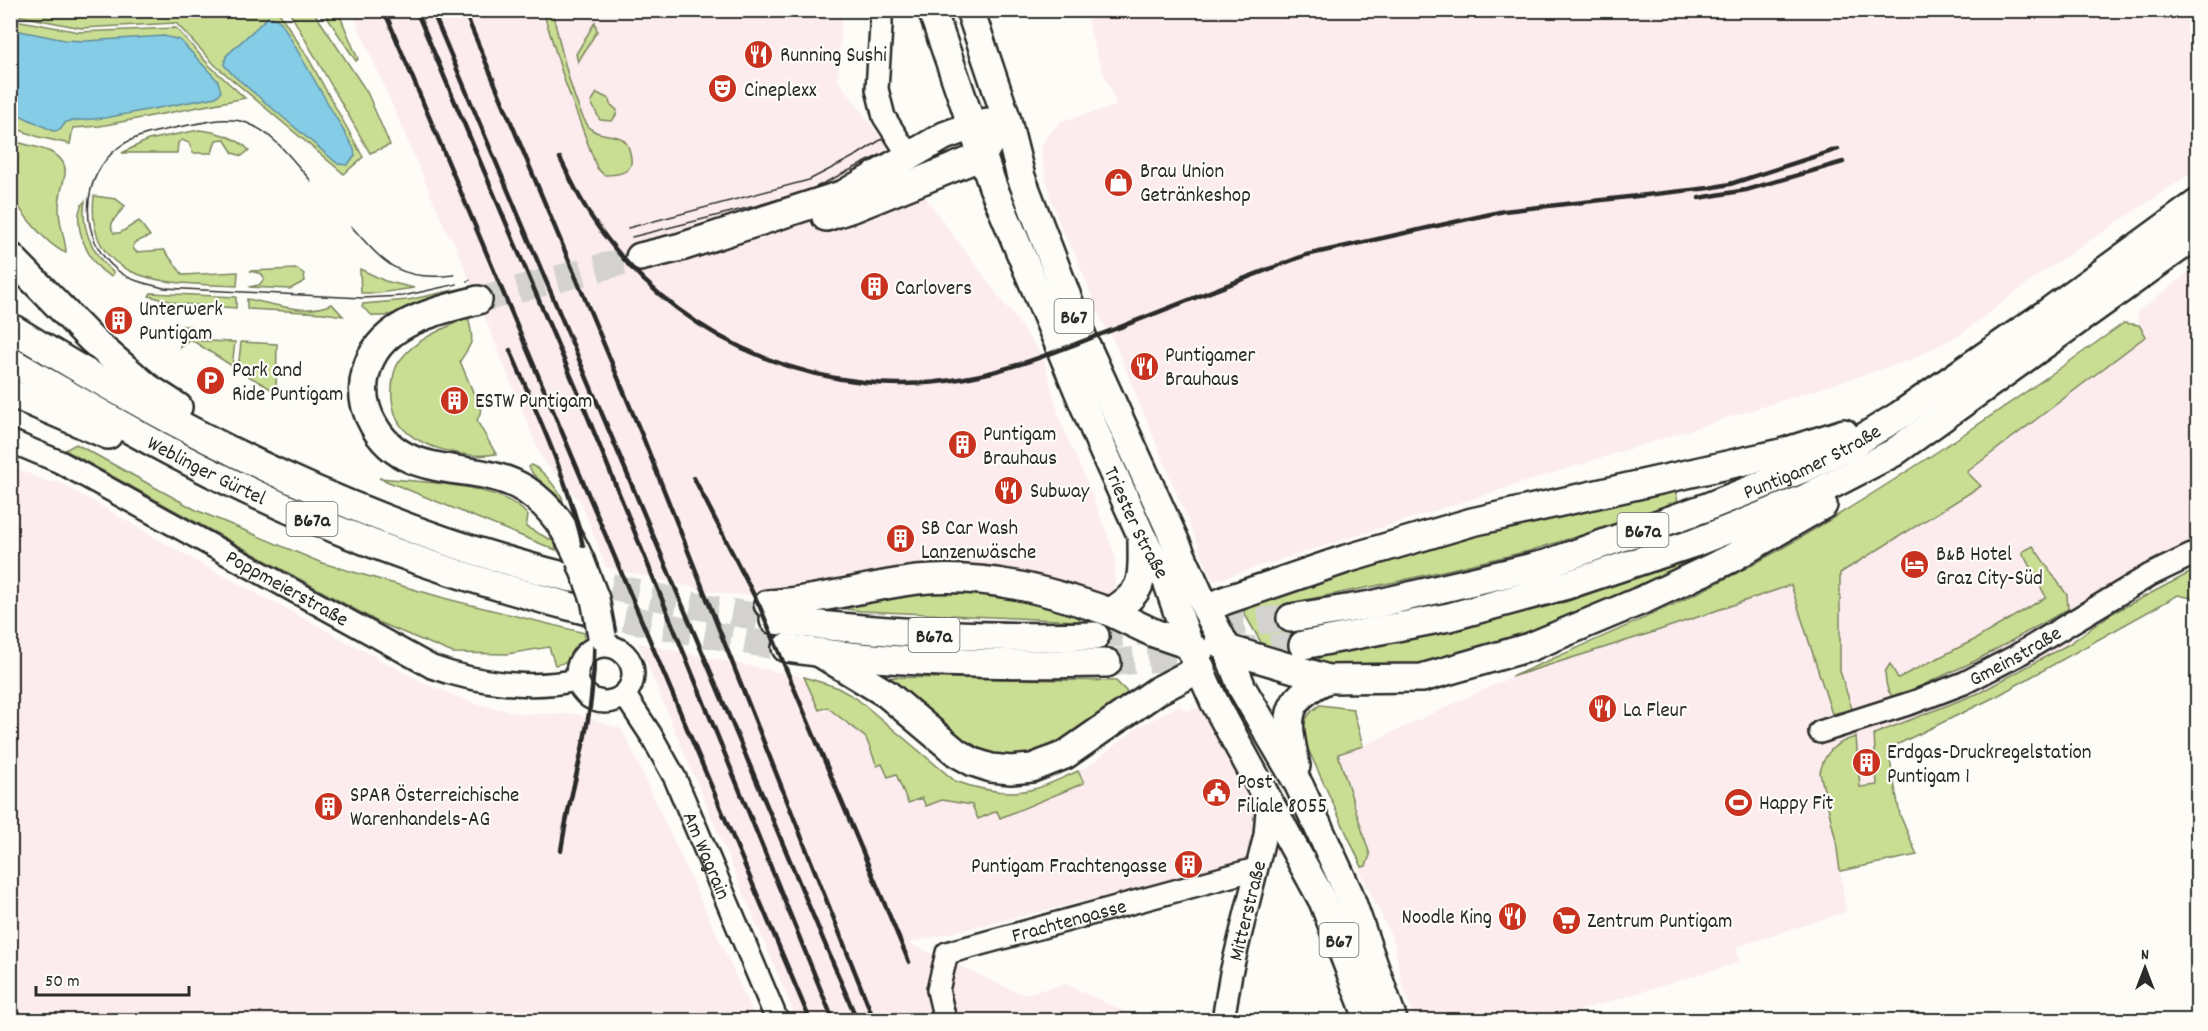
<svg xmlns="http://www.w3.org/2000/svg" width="2208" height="1031" font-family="Dekko,sans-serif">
<rect width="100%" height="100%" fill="#fdfcf7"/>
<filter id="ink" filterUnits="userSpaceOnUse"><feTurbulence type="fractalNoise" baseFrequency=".0167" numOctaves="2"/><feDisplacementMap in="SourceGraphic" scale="12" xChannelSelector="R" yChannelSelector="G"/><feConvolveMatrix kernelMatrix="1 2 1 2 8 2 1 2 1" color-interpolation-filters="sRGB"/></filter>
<g filter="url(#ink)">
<g fill="#fceced">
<path d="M352 11H842L838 80 1043 356 1061 423 1088 485 1115 555V596L1071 587 764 596 729 594 704 590 606 567 581 502 542 459 472 286 453 239 449 237Z"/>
<path d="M1085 11H2197V169L2043 272 1958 336 1910 360 1213 581 1114 341 1102 321 1076 256 1063 232 1051 200 1040 149 1046 138 1061 121 1117 106 1098 59Z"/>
<path d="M2197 266V543L2068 609 2078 652 1997 696 1888 749 1900 815 1917 855 1840 871 1846 912 1736 947 1740 962 1548 1020H1415L1403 987 1394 942 1359 869 1366 866 1338 754 1363 746 1511 677 1652 633 1792 585 1980 486 1966 472 2145 336 2139 325 2137 312Z"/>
<path d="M11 466 48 482H59L196 561 426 684 473 703 522 714H576L622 729 756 1020H11Z"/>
<path d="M638 643 797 676 836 687 856 698 955 781 973 788 1003 792 1034 789 1078 771 1090 765 1138 727 1159 716 1178 706 1187 711 1207 705 1288 853 908 943 1014 991 1025 994 1066 984 1134 1016 1135 1020H797Z"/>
</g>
<g fill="#cade93" stroke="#7a845f" stroke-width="1.5">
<path d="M10 11H278L307 56 363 157 344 174 216 66 176 23 81 28 11 14Z"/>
<path d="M289 11H312L316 15 367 92 390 145 370 153Z"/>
<path d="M323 11H338L358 59 356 61Z"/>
<path d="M543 11H552C560 41 571 101 588 126 599 141 623 128 629 149 630 153 632 159 631 163 630 174 612 175 604 175L597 168 565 82Z"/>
<path d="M10 19 79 32 176 28 210 66 245 98 100 126 73 128 70 144 39 137 11 127Z"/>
<path d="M595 22 597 31 578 62 576 54Z"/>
<path d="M597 93 609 99 610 104 617 110 616 115 612 121 600 120 591 102Z"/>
<path d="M199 130C218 132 236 137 249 150L242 156 233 153 224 139 216 140 212 153H193L189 143 182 140 178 143 177 153H122L148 140Z"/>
<path d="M10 140C28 147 68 148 65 174 63 185 59 196 59 207 58 223 66 239 66 253 48 246 17 210 11 191 7 179 10 154 10 140Z"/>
<path d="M94 196 116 199 125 206C119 214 106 224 114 233H120L139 221 150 236 134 243 133 248 136 252 164 250 183 275 238 272 237 286C174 283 84 288 94 196Z"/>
<path d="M85 201C80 229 94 256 114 273L112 276C91 272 67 217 85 201Z"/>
<path d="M297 269 304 274 305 281 290 289 249 287 259 285 264 279 262 274 250 271Z"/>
<path d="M360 269 385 281 414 288 379 293H361Z"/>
<path d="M472 286 475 291 385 316H373L362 307 363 304 408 300Z"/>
<path d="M151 293 236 297V308L180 304 149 296Z"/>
<path d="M247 299C275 304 305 316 332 304L343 316 324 313 247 309Z"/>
<path d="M468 317C474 342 474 340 460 361L481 411 477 421 496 454C470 459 420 449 402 427 394 418 391 399 392 388 393 377 394 367 402 358 417 338 446 328 468 317Z"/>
<path d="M2124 323 2139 325 2146 336 1967 472 1981 486 1840 573V671L1852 709 1832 714 1791 585 1651 633 1511 677C1604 636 1698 597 1786 546 1903 478 2014 401 2124 323Z"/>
<path d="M182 326H191L201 341 235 342 232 366 190 339 180 347Z"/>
<path d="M241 342 277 344 276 392 238 370Z"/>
<path d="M76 444 196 510 322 563 451 600 585 633C583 651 574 662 555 665L549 647 507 654 453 653 378 622 65 450Z"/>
<path d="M531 465C544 470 553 485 562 497L563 501 533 474 529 467Z"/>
<path d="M379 478C417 482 505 483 528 516L526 527 555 542 556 550Z"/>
<path d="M1675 490 1678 501 1585 534 1529 551 1395 582 1284 604 1309 658 1316 662 1321 656 1462 627 1566 602 1696 556 1698 563 1549 629 1422 665 1318 666 1266 651 1244 613 1245 608 1267 597 1419 548Z"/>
<path d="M2033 546 2067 595 2068 609 1975 661 1895 698C1886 693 1886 682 1885 672L1890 664 1898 678 1976 639 2046 597 2022 552Z"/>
<path d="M2197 569V599L2178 595 1997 696 1888 749 1900 815 1917 855 1840 871 1836 841 1820 773C1824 752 1836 742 1856 737L1860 787 1877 785 1874 734 1979 693 2069 644 2111 614Z"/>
<path d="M976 591 1000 593 1084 615 1078 621 861 611 832 607 920 592Z"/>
<path d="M804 677 836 687 856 698 955 781C980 790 1008 796 1034 789 1049 785 1064 777 1078 771L1084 783 1000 818 997 811 978 819 972 805 942 800 926 806 922 798 908 803 896 774 888 777 882 764 877 766 866 738 827 707 819 710Z"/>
<path d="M888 677 1116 681 1129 694 1092 718 1058 743 1030 754 1013 756 994 755 967 745 887 680Z"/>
<path d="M1320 705 1353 709 1363 746 1338 754 1370 855 1366 866 1362 867 1303 738C1302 723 1307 713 1320 705Z"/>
</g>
<g fill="#85cce6" stroke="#618c9b" stroke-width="1.5">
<path d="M268 17 275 18 281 22 354 149 355 156 347 165 338 164 233 75 224 65 226 56Z"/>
<path d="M10 29 65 40 86 41 164 36 180 40 218 81 221 92 216 97 105 118 71 121 66 122 60 130 53 131 11 111Z"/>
</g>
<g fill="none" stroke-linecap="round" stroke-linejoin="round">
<g stroke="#d3d2ce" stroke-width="27" stroke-dasharray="27 14" stroke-linecap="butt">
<path d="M478 300 640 257"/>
<path d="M571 578 697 606 774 620"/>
<path d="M584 610 684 630 786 648"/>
<path d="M1095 636 1291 618"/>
<path d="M1107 663 1303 645"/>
</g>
<defs>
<g id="minor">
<path d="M881 10V27L877 89 884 117 904 148 915 152"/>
<path id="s1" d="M10 441 60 462 432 667C477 683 530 690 577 680"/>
<circle cx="605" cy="674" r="28"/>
<path id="s2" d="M624 694 651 735 675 778 777 1020"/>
<path id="s3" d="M1820 732 1914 702 1964 683 2016 656 2150 575 2198 552"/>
<path id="s4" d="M945 1020 938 990 947 953 1256 869"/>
<path id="s5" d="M1223 1020 1231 973 1265 835 1268 799"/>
</g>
<g id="major">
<path id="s6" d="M932 10 993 187 1103 450 1142 537 1167 581 1189 645 1214 701 1323 901 1369 1020"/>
<path d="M970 10 1006 117 1021 177 1084 341 1206 609 1227 649 1242 688 1299 785 1349 894 1393 1020"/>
<path d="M826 217 856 207 982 156 990 142"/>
<path d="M10 256 92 340 147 387 178 407"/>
<path d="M640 257 681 247 844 194 944 136 971 126 987 122"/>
<path d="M478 300C435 312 378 322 366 372 361 390 364 408 373 424 405 485 478 458 526 490 553 508 567 531 580 560"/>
<path d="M10 327C186 436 369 528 571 578"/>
<path id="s7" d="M10 361C81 402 152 444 226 480 340 536 461 579 584 610"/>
<path d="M10 393 108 435"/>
<path d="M768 604C819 601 867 586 917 580 985 573 1047 590 1110 612 1147 591 1142 577 1142 538"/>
<path d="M1206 609 1226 600 1346 559 1472 522 1781 453 1844 433"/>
<path d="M1110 612 1154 633 1189 645 1199 652"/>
<path id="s8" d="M1291 618 1371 605 1546 564 1707 507 1805 468 1853 444 1900 415 2047 313 2198 203"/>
<path d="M774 620C881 633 988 639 1095 636"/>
<path d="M1219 642 1227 649 1328 679 1422 678 1530 647 1645 599 1730 559 1823 505"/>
<path d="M1303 645 1449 617 1567 585 1694 543 1806 498 1893 453 2198 234"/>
<path d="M786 648C893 664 1000 665 1107 663"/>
<path d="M820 653 887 694 957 753 973 762 991 768 1011 770 1032 768 1065 755 1157 691 1201 668"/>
<path d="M1296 766C1287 722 1280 700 1328 679"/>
</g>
</defs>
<use href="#minor" stroke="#2b2b2b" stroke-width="26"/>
<use href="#major" stroke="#2b2b2b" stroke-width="32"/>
<use href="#minor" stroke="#fdfcf7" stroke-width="21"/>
<use href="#major" stroke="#fdfcf7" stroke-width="27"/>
<g stroke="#2b2b2b" stroke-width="1.5">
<path d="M311 181C293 161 274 133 247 123 228 116 208 122 189 125 166 130 138 133 119 147 79 178 78 239 117 270 130 281 147 284 164 288L362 298 403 296 457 284"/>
<path d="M351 226C385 264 399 282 454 275"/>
<path d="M628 228 809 180 857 155 882 139"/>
<path d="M632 237 759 205 812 189 888 151"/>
<path d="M467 281 470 280"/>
</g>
<g stroke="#2b2b2b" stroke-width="4.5">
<path d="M384 10 810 1020"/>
<path d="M416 10 581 400 833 1020"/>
<path d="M432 10 857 1020"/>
<path d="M464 10 644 440 874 1020"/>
<path d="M560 158C573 185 586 212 605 236 688 347 829 403 965 378 1017 369 1066 347 1115 329 1179 304 1242 279 1306 255L1504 211 1709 188 1730 184 1838 149"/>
<path d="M1699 198 1746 190 1843 162"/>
<path d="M510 350C561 469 608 564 591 699 585 750 568 799 561 851"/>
<path d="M694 478 760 607 909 962"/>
</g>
<defs>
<path id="major-bridge" d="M580 560 595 599 602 636"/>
</defs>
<use href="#major-bridge" stroke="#2b2b2b" stroke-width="32" stroke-linecap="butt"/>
<use href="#major-bridge" stroke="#fdfcf7" stroke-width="27"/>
</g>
</g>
<defs>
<symbol id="restaurant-disc" viewBox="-11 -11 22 22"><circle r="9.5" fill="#c8321e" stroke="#fdfcf7"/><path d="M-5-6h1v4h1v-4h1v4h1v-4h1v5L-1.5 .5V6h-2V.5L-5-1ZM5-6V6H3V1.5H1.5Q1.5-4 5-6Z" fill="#fff"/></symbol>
<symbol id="theatre-disc" viewBox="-11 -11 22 22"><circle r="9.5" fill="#c8321e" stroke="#fdfcf7"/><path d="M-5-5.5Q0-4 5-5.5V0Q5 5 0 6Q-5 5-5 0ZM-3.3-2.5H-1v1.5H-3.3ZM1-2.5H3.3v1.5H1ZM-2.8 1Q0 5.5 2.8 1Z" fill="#fff"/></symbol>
<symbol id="shop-disc" viewBox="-11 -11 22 22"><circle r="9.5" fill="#c8321e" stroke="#fdfcf7"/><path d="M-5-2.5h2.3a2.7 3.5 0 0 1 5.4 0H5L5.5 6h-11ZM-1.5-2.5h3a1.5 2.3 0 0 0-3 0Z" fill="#fff"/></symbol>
<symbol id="building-disc" viewBox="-11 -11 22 22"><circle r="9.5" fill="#c8321e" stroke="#fdfcf7"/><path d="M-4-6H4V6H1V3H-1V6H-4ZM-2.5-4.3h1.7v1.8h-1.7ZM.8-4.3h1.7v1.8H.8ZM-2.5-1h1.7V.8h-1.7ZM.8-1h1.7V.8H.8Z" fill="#fff"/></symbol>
<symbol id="parking-disc" viewBox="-11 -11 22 22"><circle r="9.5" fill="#c8321e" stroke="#fdfcf7"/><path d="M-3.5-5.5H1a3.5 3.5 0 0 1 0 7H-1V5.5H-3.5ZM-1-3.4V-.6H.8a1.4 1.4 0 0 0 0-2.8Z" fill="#fff"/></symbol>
<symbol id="hotel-disc" viewBox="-11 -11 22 22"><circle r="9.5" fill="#c8321e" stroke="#fdfcf7"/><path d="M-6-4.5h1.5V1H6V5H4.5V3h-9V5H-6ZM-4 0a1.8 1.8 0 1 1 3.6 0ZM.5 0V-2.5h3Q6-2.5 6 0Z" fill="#fff"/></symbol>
<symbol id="civic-disc" viewBox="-11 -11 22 22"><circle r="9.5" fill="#c8321e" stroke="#fdfcf7"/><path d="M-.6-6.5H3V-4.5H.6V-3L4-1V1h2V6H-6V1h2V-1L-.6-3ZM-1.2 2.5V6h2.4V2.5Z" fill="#fff"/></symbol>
<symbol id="stadium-disc" viewBox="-11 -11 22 22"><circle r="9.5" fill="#c8321e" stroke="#fdfcf7"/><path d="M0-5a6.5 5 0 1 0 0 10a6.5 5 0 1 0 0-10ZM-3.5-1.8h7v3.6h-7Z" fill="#fff"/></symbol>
<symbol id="supermarket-disc" viewBox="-11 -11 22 22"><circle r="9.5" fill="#c8321e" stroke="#fdfcf7"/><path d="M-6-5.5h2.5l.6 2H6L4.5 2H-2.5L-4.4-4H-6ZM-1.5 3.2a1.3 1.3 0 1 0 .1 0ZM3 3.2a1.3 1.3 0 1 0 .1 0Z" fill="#fff"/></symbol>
</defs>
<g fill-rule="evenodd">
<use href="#restaurant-disc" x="742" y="38" width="33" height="33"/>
<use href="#theatre-disc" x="706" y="72" width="33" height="33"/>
<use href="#shop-disc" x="1102" y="166" width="33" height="33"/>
<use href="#building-disc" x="858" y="270" width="33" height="33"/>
<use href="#building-disc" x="102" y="304" width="33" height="33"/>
<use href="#restaurant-disc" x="1128" y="350" width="33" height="33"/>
<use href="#parking-disc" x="194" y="364" width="33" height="33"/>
<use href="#building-disc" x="438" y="384" width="33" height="33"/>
<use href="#building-disc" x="946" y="428" width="33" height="33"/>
<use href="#restaurant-disc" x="992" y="474" width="33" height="33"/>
<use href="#building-disc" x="884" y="522" width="33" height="33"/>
<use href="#hotel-disc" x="1898" y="548" width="33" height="33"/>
<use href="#restaurant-disc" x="1586" y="692" width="33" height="33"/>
<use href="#building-disc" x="1850" y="746" width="33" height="33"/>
<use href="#civic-disc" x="1200" y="776" width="33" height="33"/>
<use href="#stadium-disc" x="1722" y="786" width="33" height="33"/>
<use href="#building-disc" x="312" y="790" width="33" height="33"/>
<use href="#building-disc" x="1172" y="848" width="33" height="33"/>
<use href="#restaurant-disc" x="1496" y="900" width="33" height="33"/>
<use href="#supermarket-disc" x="1550" y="904" width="33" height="33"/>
</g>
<g text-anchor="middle" stroke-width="4.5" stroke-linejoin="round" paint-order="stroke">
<g fill="#fdfcf7" stroke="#6a6a68" stroke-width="1.5">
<rect x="1054.5" y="299" width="39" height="34" rx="4.5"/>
<rect x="286.5" y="502" width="51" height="34" rx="4.5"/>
<rect x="1617.5" y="513" width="51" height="34" rx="4.5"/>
<rect x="908.5" y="618" width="51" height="34" rx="4.5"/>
<rect x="1319.5" y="923" width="39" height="34" rx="4.5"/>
</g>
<g font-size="20" font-weight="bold" fill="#2b2b2b">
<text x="1074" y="323">B67</text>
<text x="312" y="526">B67a</text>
<text x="1643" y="537">B67a</text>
<text x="934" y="642">B67a</text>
<text x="1339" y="947">B67</text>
</g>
<g font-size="21" fill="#2b2b2b" stroke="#fdfcf7" text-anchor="start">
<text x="780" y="61">Running Sushi</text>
<text x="744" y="96">Cineplexx</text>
<text x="1140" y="177">Brau Union<tspan x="1140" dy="24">Getränkeshop</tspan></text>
<text x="895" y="294">Carlovers</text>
<text x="139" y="315">Unterwerk<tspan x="139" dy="24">Puntigam</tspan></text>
<text x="1165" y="361">Puntigamer<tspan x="1165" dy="24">Brauhaus</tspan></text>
<text x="232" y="376">Park and<tspan x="232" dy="24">Ride Puntigam</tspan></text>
<text x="475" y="407">ESTW Puntigam</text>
<text x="983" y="440">Puntigam<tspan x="983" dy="24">Brauhaus</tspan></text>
<text x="1030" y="497">Subway</text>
<text x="921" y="534">SB Car Wash<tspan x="921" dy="24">Lanzenwäsche</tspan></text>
<text x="1936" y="560">B&amp;B Hotel<tspan x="1936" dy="24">Graz City-Süd</tspan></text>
<text x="1623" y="716">La Fleur</text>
<text x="1887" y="758">Erdgas-Druckregelstation<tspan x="1887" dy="24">Puntigam 1</tspan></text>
<text x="1237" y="788">Post<tspan x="1237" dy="24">Filiale 8055</tspan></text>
<text x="350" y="801">SPAR Österreichische<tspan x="350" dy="24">Warenhandels-AG</tspan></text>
<text x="1759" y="809">Happy Fit</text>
<text x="1167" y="872" text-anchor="end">Puntigam Frachtengasse</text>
<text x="1492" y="923" text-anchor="end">Noodle King</text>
<text x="1587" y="927">Zentrum Puntigam</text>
</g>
<g font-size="21" fill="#2b2b2b" stroke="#fdfcf7">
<text dy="7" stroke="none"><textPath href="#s8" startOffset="546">Puntigamer Straße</textPath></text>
<text dy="7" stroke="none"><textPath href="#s7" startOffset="225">Weblinger Gürtel</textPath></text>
<text dy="7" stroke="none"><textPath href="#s6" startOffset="552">Triester Straße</textPath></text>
<text dy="7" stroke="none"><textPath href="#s1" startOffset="314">Poppmeierstraße</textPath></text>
<text dy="7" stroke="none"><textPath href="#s3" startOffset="210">Gmeinstraße</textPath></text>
<text dy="7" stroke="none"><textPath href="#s2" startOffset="182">Am Wagrain</textPath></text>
<text dy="7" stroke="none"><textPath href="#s5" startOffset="112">Mitterstraße</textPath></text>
<text dy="7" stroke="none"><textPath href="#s4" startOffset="195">Frachtengasse</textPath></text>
</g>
</g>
<rect width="2208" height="1031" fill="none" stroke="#fdfcf7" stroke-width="36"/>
<rect x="18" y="18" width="2172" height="995" fill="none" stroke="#2b2b2b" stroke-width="2" filter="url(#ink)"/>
<g transform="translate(2145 968)" stroke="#fdfcf7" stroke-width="4.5" paint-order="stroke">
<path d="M0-4.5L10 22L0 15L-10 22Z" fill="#2b2b2b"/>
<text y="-9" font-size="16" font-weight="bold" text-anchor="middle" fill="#2b2b2b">N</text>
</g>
<path d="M36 986v9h153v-9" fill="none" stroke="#2b2b2b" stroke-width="3"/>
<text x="45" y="986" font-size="18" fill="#2b2b2b" stroke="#fdfcf7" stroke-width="4.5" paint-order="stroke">50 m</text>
</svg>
